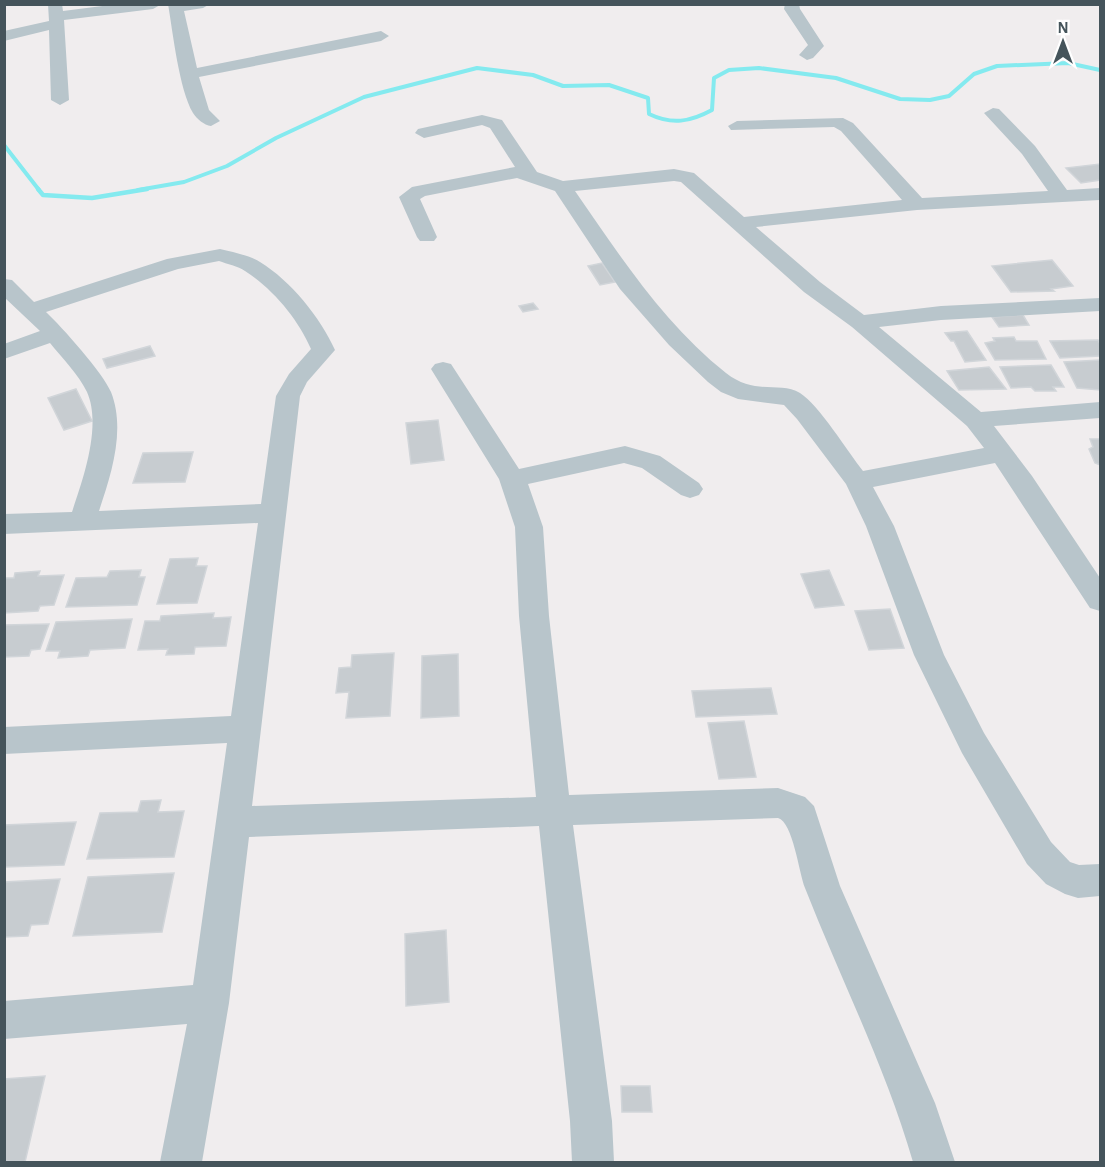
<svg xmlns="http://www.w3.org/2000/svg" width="1105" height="1167" font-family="'Alegreya Sans',sans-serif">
<rect width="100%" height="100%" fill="#f0edee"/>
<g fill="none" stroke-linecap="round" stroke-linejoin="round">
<g stroke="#84eaef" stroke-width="4">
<path d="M4 145 39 190"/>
<path d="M138 190 184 182 227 166 276 138 364 97 477 68 533 75 563 86 609 85 648 98 649 114C672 125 690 122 712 110L714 78 729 70 759 68 836 78 900 99 930 100 949 96 974 74 997 66 1068 63 1100 70"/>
</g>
<path stroke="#84eaef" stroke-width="4.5" d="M38 189 43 195 92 198 147 189"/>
</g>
<g fill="#c7ccd0" stroke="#d1d5d9" stroke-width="1.5">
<path d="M1100 164V180L1081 183 1066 168Z"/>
<path d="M1052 260 1073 286 1051 289 1054 291 1011 292 992 266Z"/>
<path d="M602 263 615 282 600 285 588 266Z"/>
<path d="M533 303 538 309 523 312 519 306Z"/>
<path d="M1023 315 1029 325 999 327 992 317Z"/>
<path d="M967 331 986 360 965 362 954 341H951L945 333Z"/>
<path d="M1014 337 1016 341H1037L1046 359 995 360 985 343 995 341 993 338Z"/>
<path d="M1098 340 1100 344V356L1060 358 1050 341Z"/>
<path d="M150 346 155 356 107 368 103 359Z"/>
<path d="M1100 360V390L1077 388 1064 362Z"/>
<path d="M1051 365 1064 387H1053L1056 391H1035L1031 387 1011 388 1000 367Z"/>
<path d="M989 367 1006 389 959 390 947 371Z"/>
<path d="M76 389 92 421 64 430 48 398Z"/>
<path d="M438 420 444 460 411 464 406 423Z"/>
<path d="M1090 439H1100V465L1095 463 1089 449 1093 447Z"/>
<path d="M193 452 185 482 133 483 143 453Z"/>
<path d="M198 558 196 566H207L197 603 157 604 170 559Z"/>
<path d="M141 570 139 577H145L137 605 66 607 76 578 107 577 110 571Z"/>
<path d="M829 570 844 605 815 608 801 574Z"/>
<path d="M40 571 38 576 64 575 54 605 40 606 38 611 4 613V578H14L15 573Z"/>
<path d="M890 609 904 648 869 650 855 611Z"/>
<path d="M214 613 213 618 231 617 226 646 195 647 194 654 166 655 168 649 138 650 145 621H160L161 616Z"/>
<path d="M132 619 125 648 90 650 88 656 58 658 60 651H46L56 622Z"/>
<path d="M49 624 40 649 31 650 29 656 4 657V625Z"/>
<path d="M394 653 390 716 346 718 349 692 336 693 339 668 351 667 352 655Z"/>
<path d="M458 654 459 716 421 718 422 656Z"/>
<path d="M771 688 777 714 696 717 692 691Z"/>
<path d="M744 721 756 777 719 779 708 723Z"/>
<path d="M161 800 158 812 184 811 174 857 87 859 100 813 138 812 141 801Z"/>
<path d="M76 822 64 865 4 867V825Z"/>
<path d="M174 873 162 932 73 936 88 877Z"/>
<path d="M60 879 48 924 31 925 28 936 4 937V882Z"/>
<path d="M446 930 449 1002 406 1006 405 934Z"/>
<path d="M45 1076 25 1162H4V1079Z"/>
<path d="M621 1086H650L652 1112H622Z"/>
</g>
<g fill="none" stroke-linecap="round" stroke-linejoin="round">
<g fill="#b8c5cb" fill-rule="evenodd">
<path d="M62 4 63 11 118 4 160 5 153 9 64 20 69 100 60 105 51 100 49 30 4 41V31L49 21 48 4Z"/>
<path d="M168 4H210L203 8 184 11 197 68 381 31 389 36 381 41 199 77 209 110 220 121 211 126C204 125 197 119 193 113 179 89 173 33 168 4Z"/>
<path d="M785 4H799L800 9 824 46 813 58 807 60 799 55 808 45 784 9Z"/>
<path d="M993 108 999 109 1035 146 1067 190 1100 188V200L917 210 756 227 820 282 864 315 941 306 1100 298V311L941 320 879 327 981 412 1100 402V418L994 426 1032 476 1100 578V611L1090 608 995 463 873 487 894 526 944 655 984 733 1051 842 1070 862 1079 865 1100 864V896L1078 898 1065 894 1046 884 1027 864 962 753 914 655 866 526 846 484 797 419 784 405 738 399 721 392 708 382 669 345 620 289 555 191 517 178 425 196 420 199 437 237 434 241H420L417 237 399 197 412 187 515 167 490 128 482 125 424 138 415 133 418 129 482 115 502 120 537 172 563 181 674 169 694 173 744 217 902 200 841 131 834 127 731 130 728 126 737 121 843 118 853 123 922 198 1048 191 1022 154 984 113ZM674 181 681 182 804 292 852 327 967 426 984 448 863 471C848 452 819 405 800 393 780 381 755 396 726 373 664 324 620 256 575 191Z"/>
<path d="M220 249C232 252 249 255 260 262 291 281 320 317 335 350L307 382 300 396 252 806 536 797 519 616 515 527 499 479 431 369 435 364 443 362 451 364 519 469 625 446 660 456 699 483 703 489 699 495 690 498 681 495 642 468 624 463 528 484 543 527 549 616 569 795 778 788 805 797 814 806 840 886 935 1103 955 1162H913C886 1068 841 980 805 888 799 873 793 822 778 818L573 825 612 1121 614 1162H572L570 1121 539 826 249 837 229 1003 202 1162H160L187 1024 4 1039V1001L193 985 227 743 4 754V727L231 716 258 523 4 534V514L72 512C83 479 102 426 87 392 79 375 62 358 50 343L4 359V344L40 331 4 297V279L12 280 34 302 167 259ZM219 261C227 264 238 266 245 271 273 289 298 319 311 349L289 374 276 396 261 504 99 511C111 475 126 430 111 392 103 373 62 327 46 312L178 269Z"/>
</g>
</g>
<rect width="1105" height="1167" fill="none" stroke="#45545b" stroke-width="12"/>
<g transform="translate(1063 42)" stroke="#ffffff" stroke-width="4.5" paint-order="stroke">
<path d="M0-4.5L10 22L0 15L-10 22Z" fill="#45545b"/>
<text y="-9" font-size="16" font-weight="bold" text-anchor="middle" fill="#45545b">N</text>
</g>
</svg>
